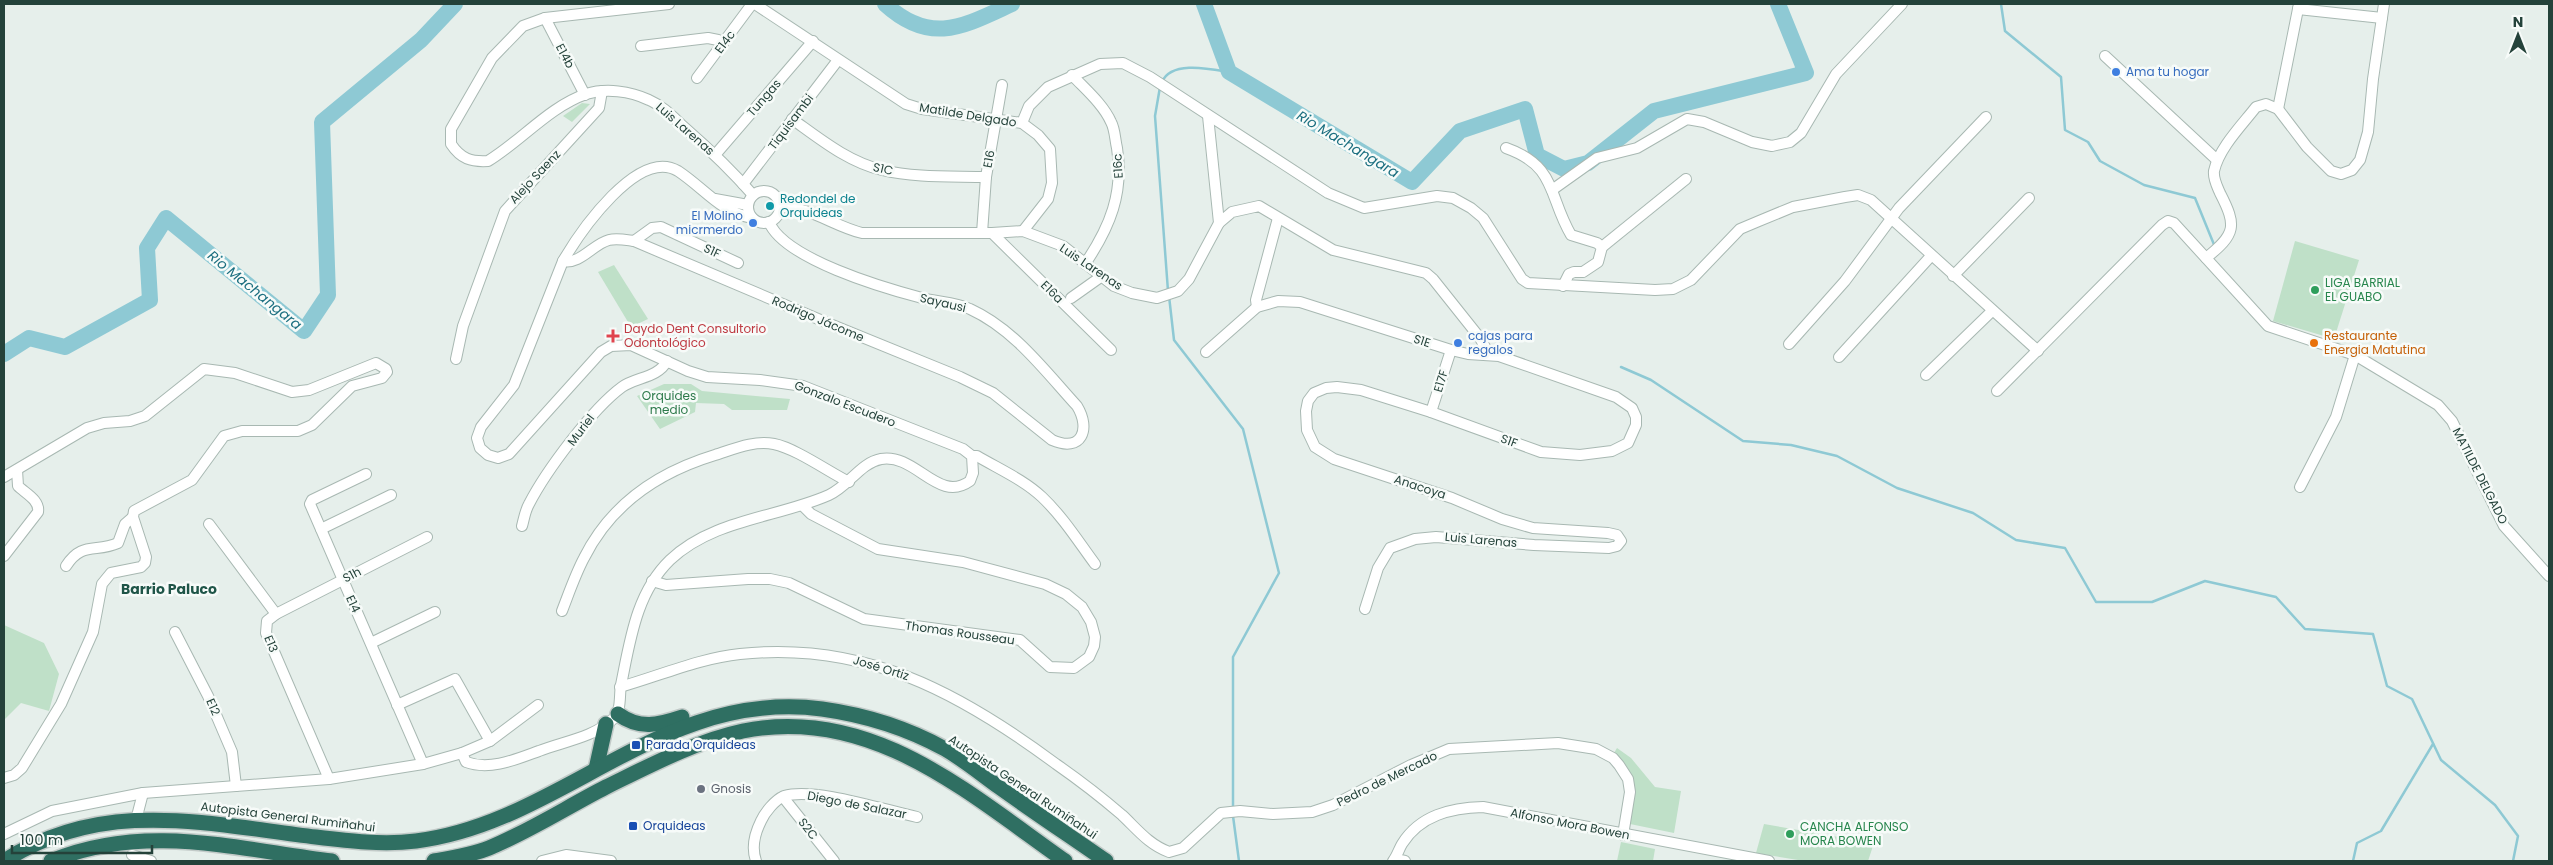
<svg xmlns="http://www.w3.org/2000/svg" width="2553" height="865" font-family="Poppins,sans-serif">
<rect width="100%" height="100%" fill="#e6efeb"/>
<g fill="#bfe0c8">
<path d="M582 103 590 104 572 122 563 116Z"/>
<path d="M2295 241 2359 260 2334 339 2273 321Z"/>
<path d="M614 265 648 319 631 327 598 272Z"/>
<path d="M664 384H691L702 391 790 399 787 410H732L724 404 696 403 695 412 660 429 637 396Z"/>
<path d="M4 625 44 643 59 674 49 711 21 703 4 720Z"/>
<path d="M1617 748 1631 758 1655 787 1681 791 1674 833 1630 824C1635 794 1640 774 1614 753Z"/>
<path d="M1764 824 1874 843 1868 861H1804L1756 853Z"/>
<path d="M1621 842 1655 849 1653 861H1617Z"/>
</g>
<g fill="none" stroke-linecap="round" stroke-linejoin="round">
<g stroke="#8ec9d4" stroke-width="2.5">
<path d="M2001 4 2005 31 2061 77 2065 130 2088 142 2100 161 2144 185 2195 198 2215 247"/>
<path d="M1162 82C1171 60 1211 69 1229 72"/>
<path d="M1160 87 1155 116 1168 291"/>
<path d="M1169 296 1174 340 1243 429 1279 573 1233 657V810"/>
<path d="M1621 367 1651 380 1743 441 1791 445 1837 456 1897 488 1973 513 2016 540 2065 548 2096 602H2152L2205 581 2276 597 2305 629 2373 634 2387 686 2412 699 2441 760 2495 805 2518 836 2513 861"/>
<path d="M1233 816 1239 861"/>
<path d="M2353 861 2357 843 2381 831 2433 744"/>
</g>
<g stroke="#8ec9d4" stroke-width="16">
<path d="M885 4C931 46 964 26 1012 4"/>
<path d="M1204 4 1229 72 1412 182 1460 131 1525 109 1537 155 1564 169 1588 163 1654 111 1806 73 1778 4"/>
<path d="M4 354 29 338 65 347 150 300 147 248 166 218 304 331 328 295 322 122 421 40 455 4"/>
</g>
<defs>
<g id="street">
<path d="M669 4 545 18 523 26 492 58 451 129V144C461 159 471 162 488 161 521 141 549 107 586 94 606 88 630 91 649 100 663 106 674 118 685 128 709 149 732 171 753 195"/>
<path d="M755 4 906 104 922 109 1022 123 1038 135 1050 149 1052 183 1048 199 1023 231"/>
<path d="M2298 9 2382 18"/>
<path d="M545 18 585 95"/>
<path d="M641 46 708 38 718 40 723 44"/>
<path d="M2105 56 2217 160"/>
<path d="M1072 75C1085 89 1103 104 1111 122 1115 129 1115 140 1117 148 1124 193 1110 227 1085 264"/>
<path d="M697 78 752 4"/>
<path d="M2278 109 2299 4"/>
<path d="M1208 116 1219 223"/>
<path d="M792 119C820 139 848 162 882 170 915 178 952 176 986 177"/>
<path d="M1022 123 1029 106 1048 87 1100 64 1123 63 1150 77 1328 193 1364 208 1437 196 1453 198 1471 208 1483 218 1522 279 1528 283 1655 290 1673 289 1691 280 1740 229 1759 221 1793 207 1845 197 1858 195 1871 200 2038 351"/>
<path d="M1506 148C1557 166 1548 196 1571 235L1597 243 1602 247 1598 262 1583 272H1574L1569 274 1563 286"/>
<path d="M715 155 813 41"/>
<path d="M743 184 838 60"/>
<path d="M1552 190 1597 158 1637 148 1687 119 1704 122 1752 142 1772 146 1790 142 1801 133 1836 74 1902 4"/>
<circle cx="764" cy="207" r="16"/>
<path d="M715 199 748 205"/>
<path d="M779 207C810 206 833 226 862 233H992L1023 231 1063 246 1114 286 1132 293 1157 298 1178 291 1189 279 1219 223 1232 212 1259 206 1333 250 1426 273 1433 279 1480 338 1485 347 1486 355"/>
<path d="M982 233 986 177 1002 85"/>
<path d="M992 233 1111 350"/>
<path d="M634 241 652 228 661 227 738 263"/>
<path d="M1602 247 1686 179"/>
<path d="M2206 258C2236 234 2237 226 2220 193 2217 186 2213 179 2214 171 2219 148 2242 125 2256 107L2266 104 2278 109 2307 147 2331 171 2341 174 2352 170 2360 160 2368 132 2373 79 2384 4"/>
<path d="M563 261C580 265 593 244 609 240 617 238 626 240 634 241L830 324 960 377 993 393 1052 440C1082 453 1091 429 1077 406 1045 371 1014 329 970 309 956 302 937 302 922 298 884 288 784 259 769 222"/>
<path d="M1953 276 2029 198"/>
<path d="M1071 298 1102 276"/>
<path d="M1257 307 1256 300 1278 218"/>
<path d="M1789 344 1845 281 1899 208 1986 117"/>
<path d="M1206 352 1257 307 1278 301 1300 302 1451 350 1468 354 1499 356 1616 397 1632 408 1636 417V425L1628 443 1612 451 1580 455 1541 452 1431 412 1361 390 1337 387 1326 388 1314 393 1308 401 1306 411 1307 430 1315 447 1334 459 1452 498 1502 519 1533 528 1608 533 1617 535 1621 541 1617 546 1609 548 1534 545 1436 537 1415 539 1390 548 1378 568 1365 609"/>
<path d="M1839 357 1931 256"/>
<path d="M456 359 463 326 505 211 599 108 602 91"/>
<path d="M1926 375 1992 311"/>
<path d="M1997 391 2162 225 2168 221 2174 223 2268 326 2355 355 2438 405 2452 421 2504 526 2549 576"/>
<path d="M1431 412 1451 350"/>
<path d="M972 456H977C999 469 1024 480 1042 497 1063 517 1078 541 1095 564"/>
<path d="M366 474 312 500 310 504 423 764"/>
<path d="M4 477 87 428 104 423 130 421 145 416 204 369 235 373 292 392 309 390 376 363 386 369 387 372 382 378 352 386 312 425 298 431H242L224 436 192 480 134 511 133 517 146 557 145 563 141 567 111 573 102 584 93 632 61 704 22 768 14 775 4 778"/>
<path d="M2300 487 2336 417 2355 355"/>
<path d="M209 524 276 614"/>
<path d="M522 526C524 519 525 511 529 504 546 471 592 409 622 387 636 377 658 378 667 361"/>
<path d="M321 529 391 495"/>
<path d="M4 556 38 512C40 500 25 493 18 486L17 470"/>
<path d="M66 566C82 541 96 553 118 543L125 524 133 517"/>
<path d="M652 581 666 585 748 579H770L789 583 864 619 1020 640 1050 667 1074 668 1089 657 1094 646 1095 637 1091 622 1082 607 1066 594 1045 584 963 562 878 549 811 514 803 506"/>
<path d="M562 611C569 593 575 575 584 558 611 504 659 472 715 455 734 449 754 440 774 444 795 448 829 472 849 482"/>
<path d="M175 632 208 696 232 752 236 786"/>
<path d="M371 643 435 612"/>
<path d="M620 687C659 676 700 658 740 654 865 641 959 692 1056 764 1079 780 1101 797 1122 815 1137 829 1148 844 1169 852L1183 848 1221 813 1240 811 1273 814 1312 812 1333 805 1411 765 1449 749 1558 743 1596 749 1613 758 1619 765 1628 779 1630 792 1623 835"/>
<path d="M397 705 455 679 490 741"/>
<path d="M462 753 466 762C490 771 517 759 539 751 562 742 594 737 612 720 622 712 619 696 621 685 630 641 636 593 670 560 713 519 777 518 829 495 849 486 860 463 881 459 916 453 938 504 970 481L973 473 972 456 963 449 803 386 760 380 707 377 688 371 631 345 611 346 601 352 509 454 498 458 488 455 480 448 477 438 481 427 514 385 563 261C580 232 638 147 678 171 704 188 720 212 752 218"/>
<path d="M329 779 266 633 267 621 276 614 427 537"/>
<path d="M783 797 834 861"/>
<path d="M136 820 143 793"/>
<path d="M4 834 52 811 143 793 329 779 423 764 462 753 490 741 538 705"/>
<path d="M132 855 151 861"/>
<path d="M1395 859 1405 861"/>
<path d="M542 861 566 855 611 861"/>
<path d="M756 861C751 847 755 833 761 821 765 812 775 800 784 796 815 787 884 810 917 817"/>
<path d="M1393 861C1397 856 1399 849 1402 844 1420 815 1451 808 1483 807L1769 861"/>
</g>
<g id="highway">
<path d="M618 714C640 730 658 725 682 717"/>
<path d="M596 769 606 724"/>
<path d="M4 861C105 797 206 824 316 837 349 841 383 845 416 841 562 823 661 688 822 709 865 715 907 728 945 749 964 760 981 774 999 787 1034 812 1070 836 1106 861"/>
<path d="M51 861C146 822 235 849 332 861"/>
<path d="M434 861C452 858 472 855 489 848 530 831 567 807 606 787 649 766 696 741 743 731 871 705 968 793 1065 861"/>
</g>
</defs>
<use href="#street" stroke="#a8b8b2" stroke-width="12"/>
<use href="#highway" stroke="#c2cac8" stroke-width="18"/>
<use href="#street" stroke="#fff" stroke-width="10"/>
<use href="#highway" stroke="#2f6f62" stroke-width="15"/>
</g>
<g fill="#3f7fe0" stroke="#f7fbf9" stroke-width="2">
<circle cx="2116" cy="72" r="5"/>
<circle cx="753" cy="223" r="5"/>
<circle cx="1458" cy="343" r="5"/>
</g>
<circle fill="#0f9aa8" stroke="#f7fbf9" stroke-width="2" cx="770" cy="206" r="5"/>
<g fill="#2e9e5b" stroke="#f7fbf9" stroke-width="2">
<circle cx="2315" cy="290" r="5"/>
<circle cx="1790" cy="834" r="5"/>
</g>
<path fill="#e0444e" stroke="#f7fbf9" stroke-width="2" d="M610.5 328.5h5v5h5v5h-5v5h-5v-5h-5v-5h5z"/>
<circle fill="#e8710a" stroke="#f7fbf9" stroke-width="2" cx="2314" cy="343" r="5"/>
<g fill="#1a4fb4" stroke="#f7fbf9" stroke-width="2">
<rect x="631" y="740" width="10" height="10" rx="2.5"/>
<rect x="628" y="821" width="10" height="10" rx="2.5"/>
</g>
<circle fill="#6b7280" stroke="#f7fbf9" stroke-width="2" cx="701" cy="789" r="5"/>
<g text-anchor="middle" stroke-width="5" stroke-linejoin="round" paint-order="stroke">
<g font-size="12" fill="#24423a" stroke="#f7fbf9">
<text transform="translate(725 42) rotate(-53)" y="4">E14c</text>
<text transform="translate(565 56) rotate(62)" y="4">E14b</text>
<text transform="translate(764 98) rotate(-49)" y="4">Tungas</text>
<text transform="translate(968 115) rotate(9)" y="4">Matilde Delgado</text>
<text transform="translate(791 122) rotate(-53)" y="4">Tiquisambi</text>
<text transform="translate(685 129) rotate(41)" y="4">Luis Larenas</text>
<text transform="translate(989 159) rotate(-79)" y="4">E16</text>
<text transform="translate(1118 166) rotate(-93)" y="4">E16c</text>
<text transform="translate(883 169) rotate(13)" y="4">S1C</text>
<text transform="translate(535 177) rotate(-47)" y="4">Alejo Saenz</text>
<text transform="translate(712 251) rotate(25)" y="4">S1F</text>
<text transform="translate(1091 267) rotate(34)" y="4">Luis Larenas</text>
<text transform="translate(1052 292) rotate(45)" y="4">E16a</text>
<text transform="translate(943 303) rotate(13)" y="4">Sayausi</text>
<text transform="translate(818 319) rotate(23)" y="4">Rodrigo Jácome</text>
<text transform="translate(1422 341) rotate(18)" y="4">S1E</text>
<text transform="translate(1441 381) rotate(-73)" y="4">E17F</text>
<text transform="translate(845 404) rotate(21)" y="4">Gonzalo Escudero</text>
<text transform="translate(581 430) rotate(-53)" y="4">Muriel</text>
<text transform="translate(1509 441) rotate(20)" y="4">S1F</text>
<text transform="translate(2480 476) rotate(63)" y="4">MATILDE DELGADO</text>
<text transform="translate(1420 487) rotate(18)" y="4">Anacoya</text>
<text transform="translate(1481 540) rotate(5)" y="4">Luis Larenas</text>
<text transform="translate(352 575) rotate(-27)" y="4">S1h</text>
<text transform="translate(353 604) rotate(65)" y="4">E14</text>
<text transform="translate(960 633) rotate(8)" y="4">Thomas Rousseau</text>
<text transform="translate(271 644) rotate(68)" y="4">E13</text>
<text transform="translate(881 668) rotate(17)" y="4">José Ortiz</text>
<text transform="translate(213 707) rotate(67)" y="4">E12</text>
<text transform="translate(1387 779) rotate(-26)" y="4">Pedro de Mercado</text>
<text transform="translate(1023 787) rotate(34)" y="4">Autopista General Rumiñahui</text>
<text transform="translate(857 805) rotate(11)" y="4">Diego de Salazar</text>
<text transform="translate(288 817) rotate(7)" y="4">Autopista General Rumiñahui</text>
<text transform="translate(1570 824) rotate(11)" y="4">Alfonso Mora Bowen</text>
<text transform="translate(808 829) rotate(52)" y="4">S2C</text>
</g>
<g font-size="12" fill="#366cbe" stroke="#f7fbf9" text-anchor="start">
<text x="2126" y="76">Ama tu hogar</text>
<text x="743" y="220" text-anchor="end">El Molino<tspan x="743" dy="14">micrmerdo</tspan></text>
<text x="1468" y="340">cajas para<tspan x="1468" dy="14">regalos</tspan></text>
</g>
<g font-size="12" fill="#0d838f" stroke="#f7fbf9" text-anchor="start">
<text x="780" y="203">Redondel de<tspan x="780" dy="14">Orquideas</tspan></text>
</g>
<g font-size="12" fill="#27864d" stroke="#f7fbf9" text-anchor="start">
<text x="2325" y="287">LIGA BARRIAL<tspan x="2325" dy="14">EL GUABO</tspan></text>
<text x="1800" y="831">CANCHA ALFONSO<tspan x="1800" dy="14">MORA BOWEN</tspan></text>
</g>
<g font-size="12" fill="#be3a42" stroke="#f7fbf9" text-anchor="start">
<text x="624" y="333">Daydo Dent Consultorio<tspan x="624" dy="14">Odontológico</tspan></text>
</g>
<g font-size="12" fill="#c56008" stroke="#f7fbf9" text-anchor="start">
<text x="2324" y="340">Restaurante<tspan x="2324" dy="14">Energia Matutina</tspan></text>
</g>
<g font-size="12" fill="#2d7a4b" stroke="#f7fbf9">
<text x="669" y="400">Orquides<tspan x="669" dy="14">medio</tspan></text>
</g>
<g font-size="12" fill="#164399" stroke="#f7fbf9" text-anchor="start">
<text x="646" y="749">Parada Orquideas</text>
<text x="643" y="830">Orquideas</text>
</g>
<g font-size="12" fill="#5b616d" stroke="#f7fbf9" text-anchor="start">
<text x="711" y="793">Gnosis</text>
</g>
<g font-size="14" font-style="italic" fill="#1c6f80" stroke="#f7fbf9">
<text transform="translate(1348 144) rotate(31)" y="5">Rio Machangara</text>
<text transform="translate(255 290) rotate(39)" y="5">Rio Machangara</text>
</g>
<g font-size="14" font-weight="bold" fill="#1f5548" stroke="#f7fbf9">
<text x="169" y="594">Barrio Paluco</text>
</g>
</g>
<rect width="2553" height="865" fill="none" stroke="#24423a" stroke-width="10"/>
<g transform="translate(2518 35)" stroke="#f7fbf9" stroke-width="4" paint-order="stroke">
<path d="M0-4L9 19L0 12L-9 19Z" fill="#24423a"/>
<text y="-8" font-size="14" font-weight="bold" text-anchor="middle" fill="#24423a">N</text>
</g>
<path d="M12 845v8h140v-8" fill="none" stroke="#24423a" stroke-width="2.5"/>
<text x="20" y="845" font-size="15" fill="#24423a" stroke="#f7fbf9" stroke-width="4" paint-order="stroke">100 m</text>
</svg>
